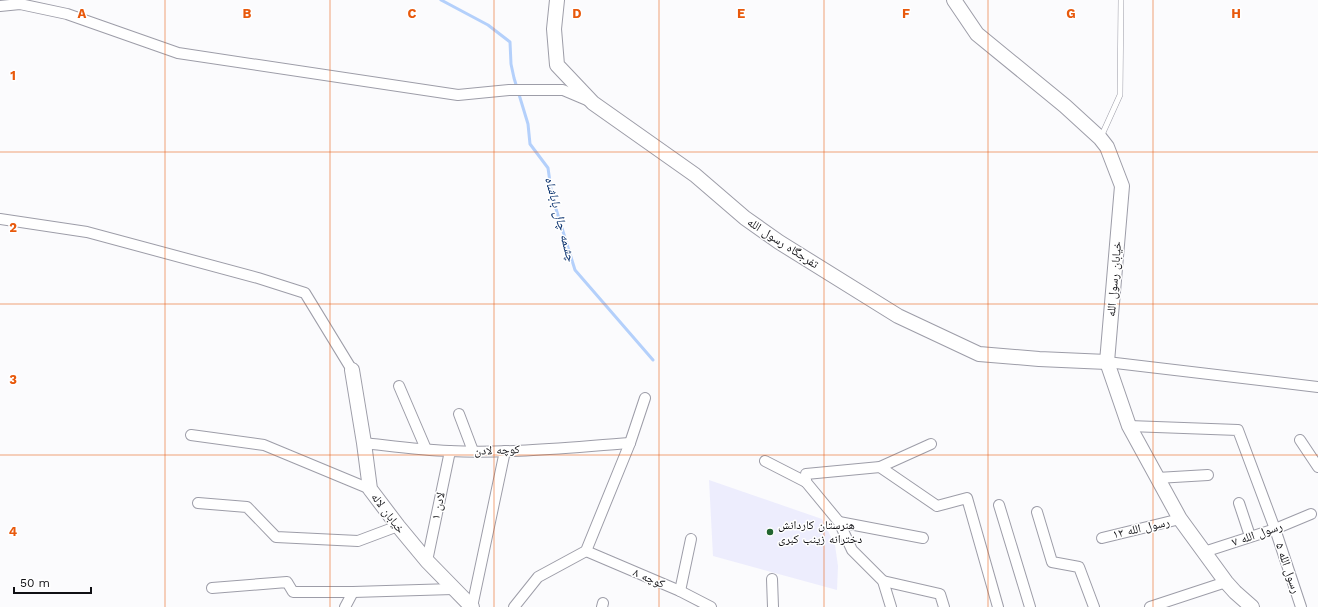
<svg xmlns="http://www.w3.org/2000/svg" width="1318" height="607" font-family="'Work Sans','Noto Naskh Arabic',sans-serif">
<rect width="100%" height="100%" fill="#fbfbfd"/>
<path fill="#ededfd" d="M709 480 822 519 835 545 838 566 837 590 713 556Z"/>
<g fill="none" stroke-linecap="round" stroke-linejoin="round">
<path stroke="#b4d0fb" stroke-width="3" d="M441 0 488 25 510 42 511 64 514 78 528 124 530 144 548 168 552 196 575 270 653 360"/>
<defs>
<path id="lane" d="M1101 137 1120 95 1121 0"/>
<g id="street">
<path d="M0 6 20 4 67 14 178 53 458 95 509 90H563L589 101"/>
<path d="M0 219 87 232 258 278 305 293 352 370"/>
<path d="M1107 362 1318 387"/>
<path d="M399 386 426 449"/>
<path d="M459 414 473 451"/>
<path d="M1129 426 1238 430 1275 529 1301 607"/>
<path d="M191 435 264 445 370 489"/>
<path d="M1300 440 1318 467"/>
<path d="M364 443C392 446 421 450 449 451 508 454 571 447 630 443"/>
<path d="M765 461 806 482"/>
<path d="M880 467 937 506 967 498 998 607"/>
<path d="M1157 478 1208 475"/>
<path d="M198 503 247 507 276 537 358 541 398 526"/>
<path d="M1239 503 1250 536"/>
<path d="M999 505 1030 607"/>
<path d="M1037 512 1052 562 1079 567 1094 607"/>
<path d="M839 522 923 538"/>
<path d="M1102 538 1180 519"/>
<path d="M586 551 680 591 711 607"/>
<path d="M1204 552 1275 529 1311 514"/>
<path d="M427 561 450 451"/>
<path d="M772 579 773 607"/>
<path d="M883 581 940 594 944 607"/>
<path d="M212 588 287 582 293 592H353L453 589"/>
<path d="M680 591 691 539"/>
<path d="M345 607 353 592"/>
<path d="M472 607 505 451"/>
<path d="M514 607 538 577 586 551 630 443 645 398"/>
<path d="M602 607 603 603"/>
<path d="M891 607 883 581 852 550 839 522 806 482V474L880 467 931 444"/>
<path d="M1150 607 1226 582"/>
</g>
<g id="secondary">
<path d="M557 0 554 29 557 65 593 103 695 175 745 218 779 242 898 316 979 354 1039 359 1107 362"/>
<path d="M954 0 977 34 1065 106 1100 138 1107 147 1122 186 1107 362 1129 426 1180 519 1226 582 1235 592 1252 607"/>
<path d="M352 370 364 443 370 489 398 526 427 561 472 607"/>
</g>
</defs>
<use href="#lane" stroke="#9d9da8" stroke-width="6"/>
<use href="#street" stroke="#9d9da8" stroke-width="12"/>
<use href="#secondary" stroke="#9d9da8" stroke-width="16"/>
<use href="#lane" stroke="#fff" stroke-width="5"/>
<use href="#street" stroke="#fff" stroke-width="10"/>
<use href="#secondary" stroke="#fff" stroke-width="14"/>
</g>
<path fill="none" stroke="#e8590c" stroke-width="1" stroke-opacity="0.55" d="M165 0V607M330 0V607M494 0V607M659 0V607M824 0V607M988 0V607M1153 0V607M0 152H1318M0 304H1318M0 455H1318"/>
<circle fill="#226530" stroke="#fff" stroke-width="1.5" cx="770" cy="532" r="4"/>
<g text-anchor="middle" stroke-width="3" stroke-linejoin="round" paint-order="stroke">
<g font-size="12" fill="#101014" stroke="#fff">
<text transform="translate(783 243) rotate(33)" y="4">تفرجگاه رسول الله</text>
<text transform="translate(1114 279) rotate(-85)" y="4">خیابان رسول الله</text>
<text transform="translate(497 450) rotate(-2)" y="4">کوچه لادن</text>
<text transform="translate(438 506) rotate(-78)" y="4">لادن ۱</text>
<text transform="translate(388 513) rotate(53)" y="4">خیابان لاله</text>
<text transform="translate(1141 528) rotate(-13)" y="4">رسول الله ۱۲</text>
<text transform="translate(1257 534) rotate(-19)" y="4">رسول الله ۷</text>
<text transform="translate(1288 568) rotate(71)" y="4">رسول الله ۵</text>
<text transform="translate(649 578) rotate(23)" y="4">کوچه ۸</text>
</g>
<g font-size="12" fill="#101014" stroke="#fff" text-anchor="start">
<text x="778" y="529">هنرستان کاردانش<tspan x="778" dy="14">دخترانه زینب کبری</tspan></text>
</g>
<g font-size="13" font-style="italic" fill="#08306d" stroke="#fff">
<text transform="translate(561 219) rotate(75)" y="5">چشمه چال باباشاه</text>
</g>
</g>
<g font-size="13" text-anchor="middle" font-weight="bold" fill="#e8590c" stroke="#fff" stroke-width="3" stroke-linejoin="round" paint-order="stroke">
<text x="82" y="18">A</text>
<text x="247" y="18">B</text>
<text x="412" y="18">C</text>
<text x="577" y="18">D</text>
<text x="741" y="18">E</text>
<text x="906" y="18">F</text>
<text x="1071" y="18">G</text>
<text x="1236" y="18">H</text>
<text x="13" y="80">1</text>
<text x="13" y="232">2</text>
<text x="13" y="384">3</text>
<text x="13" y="536">4</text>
</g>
<path d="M14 587v6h77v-6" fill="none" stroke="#101014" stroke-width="2"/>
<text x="20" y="587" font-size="12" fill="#101014" stroke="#ffffff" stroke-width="3" paint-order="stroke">50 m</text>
</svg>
